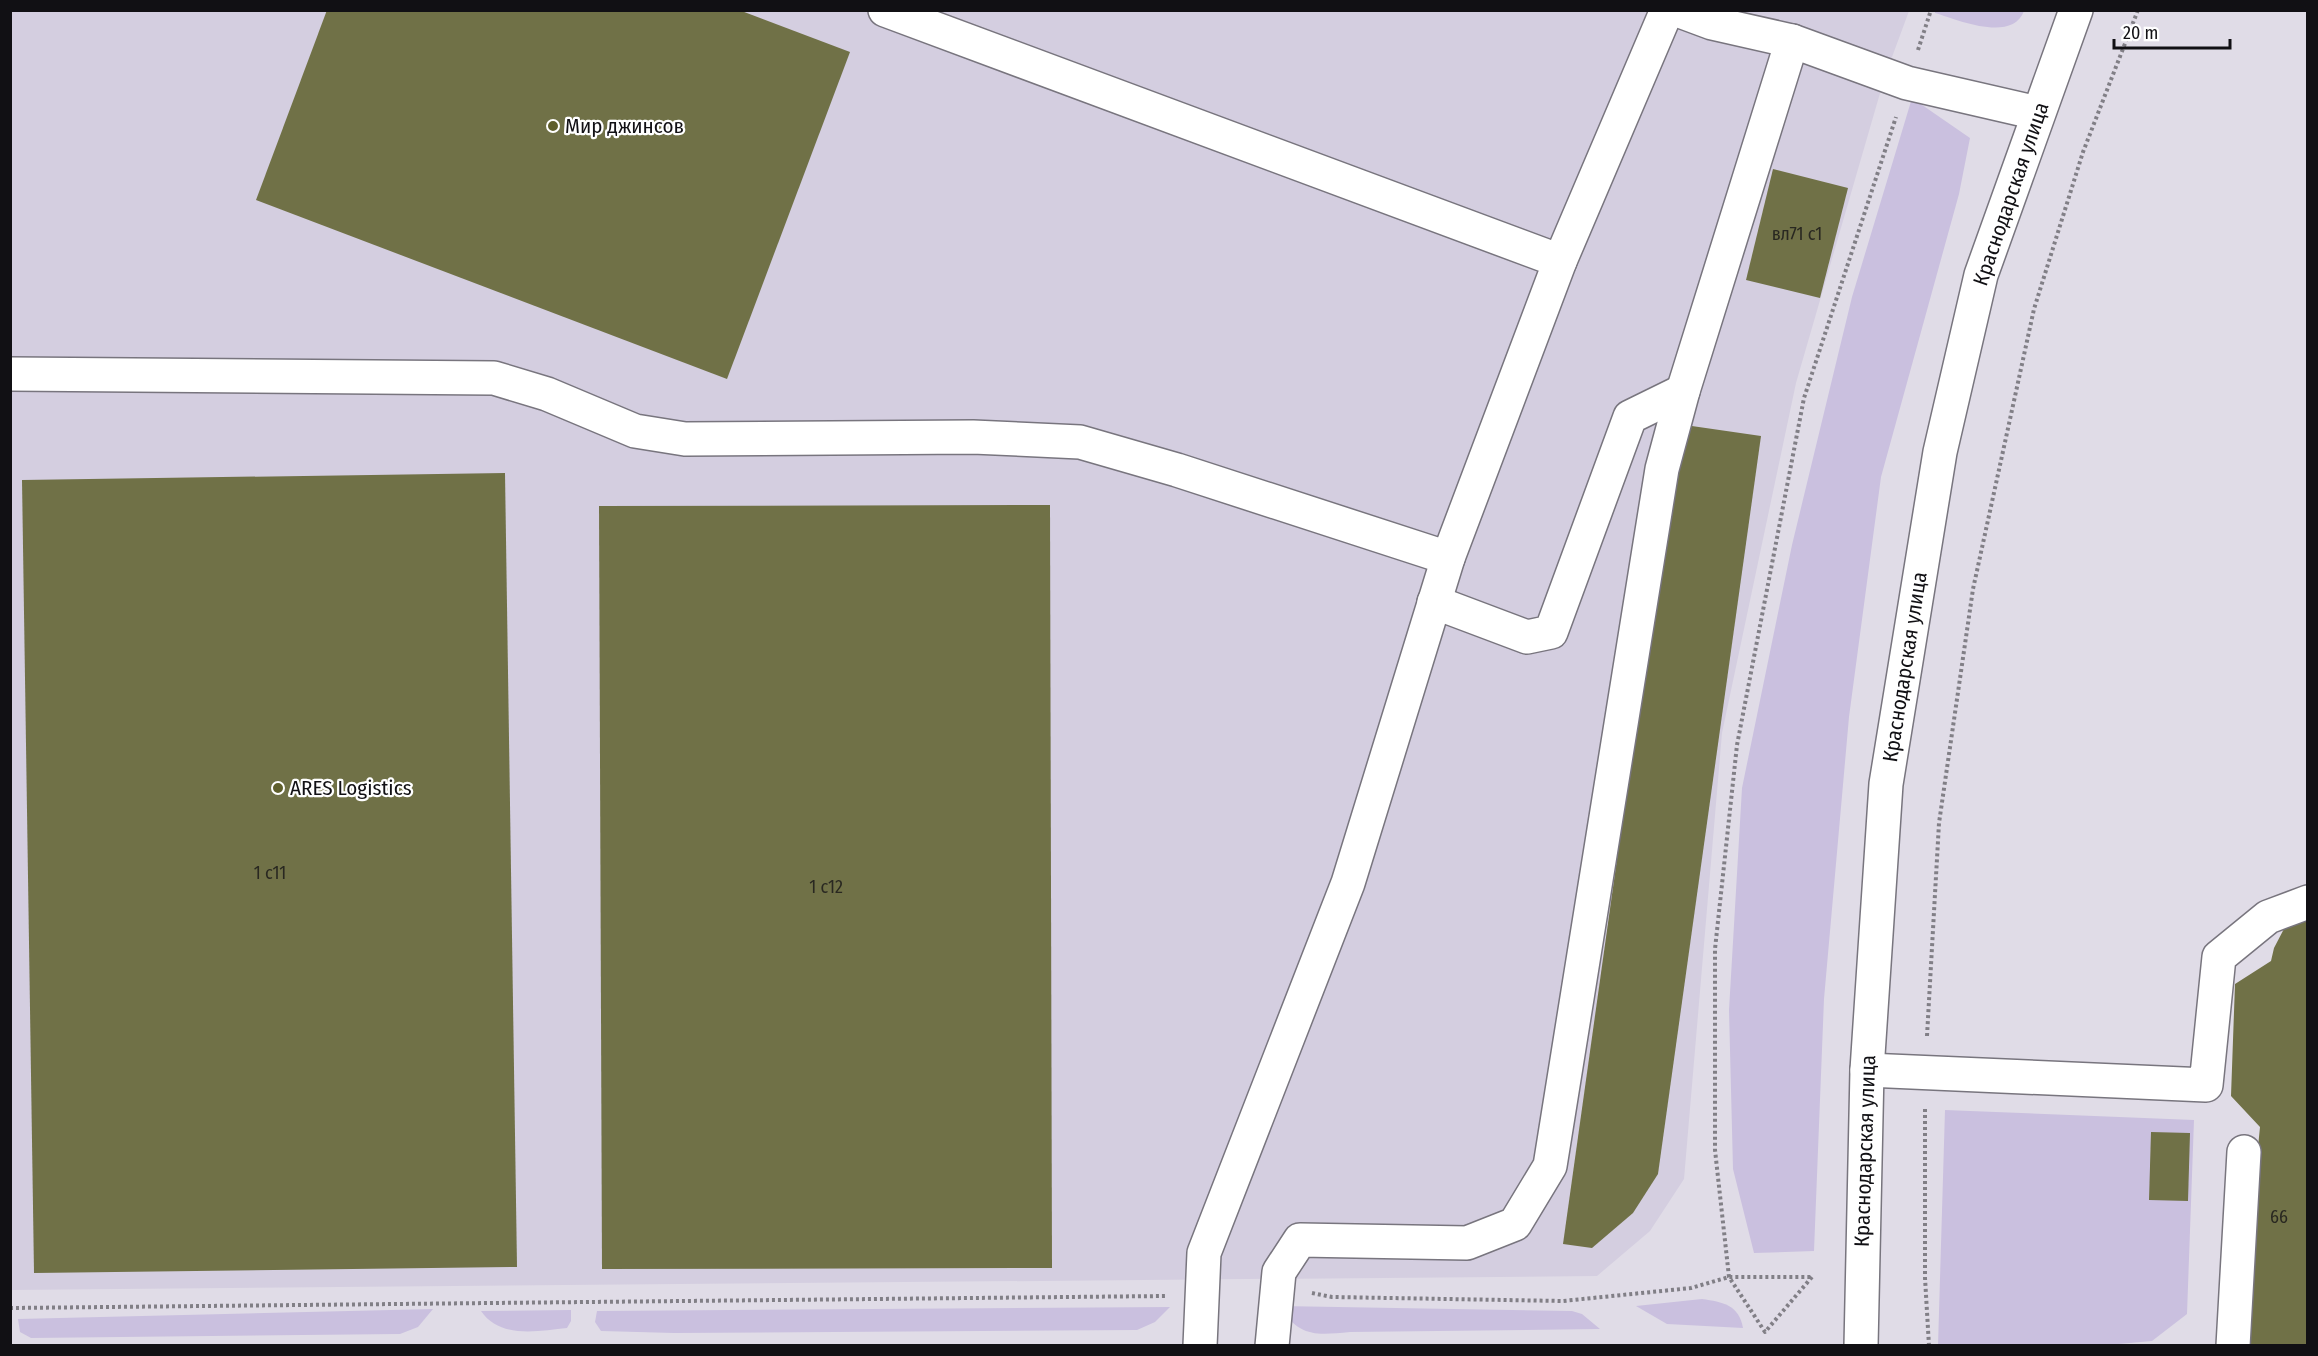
<svg xmlns="http://www.w3.org/2000/svg" width="2318" height="1356" font-family="'Fira Sans Condensed',sans-serif">
<rect width="100%" height="100%" fill="#e0dce7"/>
<path fill="#d4cee0" d="M10 11H1909L1885 76 1796 383 1722 733 1684 1179 1650 1231 1597 1276 11 1290Z"/>
<g fill="#cac0df">
<path d="M1935 11V10L2024 11C2012 43 1958 20 1935 13Z"/>
<path d="M1912 98 1970 138 1959 194 1881 477 1849 717 1824 999 1814 1251 1754 1253 1733 1169 1729 1010 1742 788 1792 545 1852 297Z"/>
<path d="M1945 1110 2194 1120 2187 1314 2152 1341 2096 1346H1938Z"/>
<path d="M1702 1299C1723 1302 1739 1305 1743 1328L1667 1324 1636 1306Z"/>
<path d="M1280 1306 1572 1311 1582 1314 1600 1329 1350 1332C1317 1335 1299 1338 1280 1306Z"/>
<path d="M1170 1307 1155 1322 1137 1330 674 1333 601 1331 595 1322 597 1311Z"/>
<path d="M433 1309 418 1327 400 1334 31 1338 20 1332 18 1319Z"/>
<path d="M571 1310V1321L567 1328C538 1331 500 1339 481 1311Z"/>
</g>
<g fill="#707147">
<path d="M327 10H739L850 52 727 379 256 200Z"/>
<path d="M1773 169 1848 188 1820 298 1746 280Z"/>
<path d="M1678 424 1761 436 1658 1174 1633 1213 1592 1248 1563 1244Z"/>
<path d="M505 473 517 1267 34 1273 22 480Z"/>
<path d="M1050 505 1052 1268 602 1269 599 506Z"/>
<path d="M2308 913V1346H2251L2242 1307 2260 1127 2231 1096 2235 984 2271 961 2274 948 2286 925Z"/>
<path d="M2151 1132 2190 1133 2188 1201 2149 1200Z"/>
</g>
<g fill="none" stroke-linecap="round" stroke-linejoin="round">
<defs>
<g id="minor">
<path d="M885 10 1560 261"/>
<path d="M1677 10 1712 23 1792 41 1907 83 2037 113"/>
<path d="M10 374 494 378 547 394 635 431 685 439 973 437 1080 442 1177 470 1448 558"/>
<path d="M1434 602 1527 637 1551 632 1630 417 1683 391"/>
<path d="M1867 1070 2206 1085 2219 957 2268 917 2308 902"/>
<path d="M1200 1346 1204 1253 1348 883 1448 558 1560 261 1667 10"/>
<path d="M1272 1346 1279 1272 1300 1240 1467 1243 1515 1224 1550 1166 1662 469 1683 391 1792 41"/>
<path d="M1861 1346 1867 1070 1886 784 1940 452 1981 275 2076 10"/>
<path d="M2233 1346 2244 1152"/>
</g>
</defs>
<use href="#minor" stroke="#78757e" stroke-width="36"/>
<g stroke="#817f86" stroke-width="4" stroke-dasharray="3 3" stroke-linecap="butt">
<path d="M1918 50 1931 10"/>
<path d="M1927 1036 1939 823 1973 589 2034 309 2083 152 2138 10"/>
<path d="M1925 1109V1278L1929 1346"/>
<path d="M1812 1277 1765 1332 1729 1277 1715 1150V949L1737 745 1804 398 1896 117"/>
<path d="M1312 1293 1332 1297 1563 1301 1691 1288 1729 1277H1812"/>
<path d="M10 1308 1165 1296"/>
</g>
<use href="#minor" stroke="#fff" stroke-width="33"/>
</g>
<g fill="#5f5f2c" stroke="#fff" stroke-width="2">
<circle cx="553" cy="126" r="6"/>
<circle cx="278" cy="788" r="6"/>
</g>
<g text-anchor="middle" stroke-width="4.5" stroke-linejoin="round" paint-order="stroke">
<g font-size="18" fill="#292821">
<text x="1797" y="240">вл71 с1</text>
<text x="270" y="879">1 с11</text>
<text x="826" y="893">1 с12</text>
<text x="2279" y="1223">66</text>
</g>
<g font-size="21" fill="#111014" stroke="#fff" text-anchor="start">
<text x="565" y="133">Мир джинсов</text>
<text x="290" y="795">ARES Logistics</text>
</g>
<g font-size="21" fill="#111014" stroke="#fff">
<text transform="translate(2011 194) rotate(-71)" y="7">Краснодарская улица</text>
<text transform="translate(1905 667) rotate(-81)" y="7">Краснодарская улица</text>
<text transform="translate(1865 1151) rotate(-88)" y="7">Краснодарская улица</text>
</g>
</g>
<rect width="2318" height="1356" fill="none" stroke="#111014" stroke-width="24"/>
<path d="M2114 39v9h116v-9" fill="none" stroke="#111014" stroke-width="3"/>
<text x="2123" y="39" font-size="18" fill="#111014" stroke="#ffffff" stroke-width="4.5" paint-order="stroke">20 m</text>
</svg>
